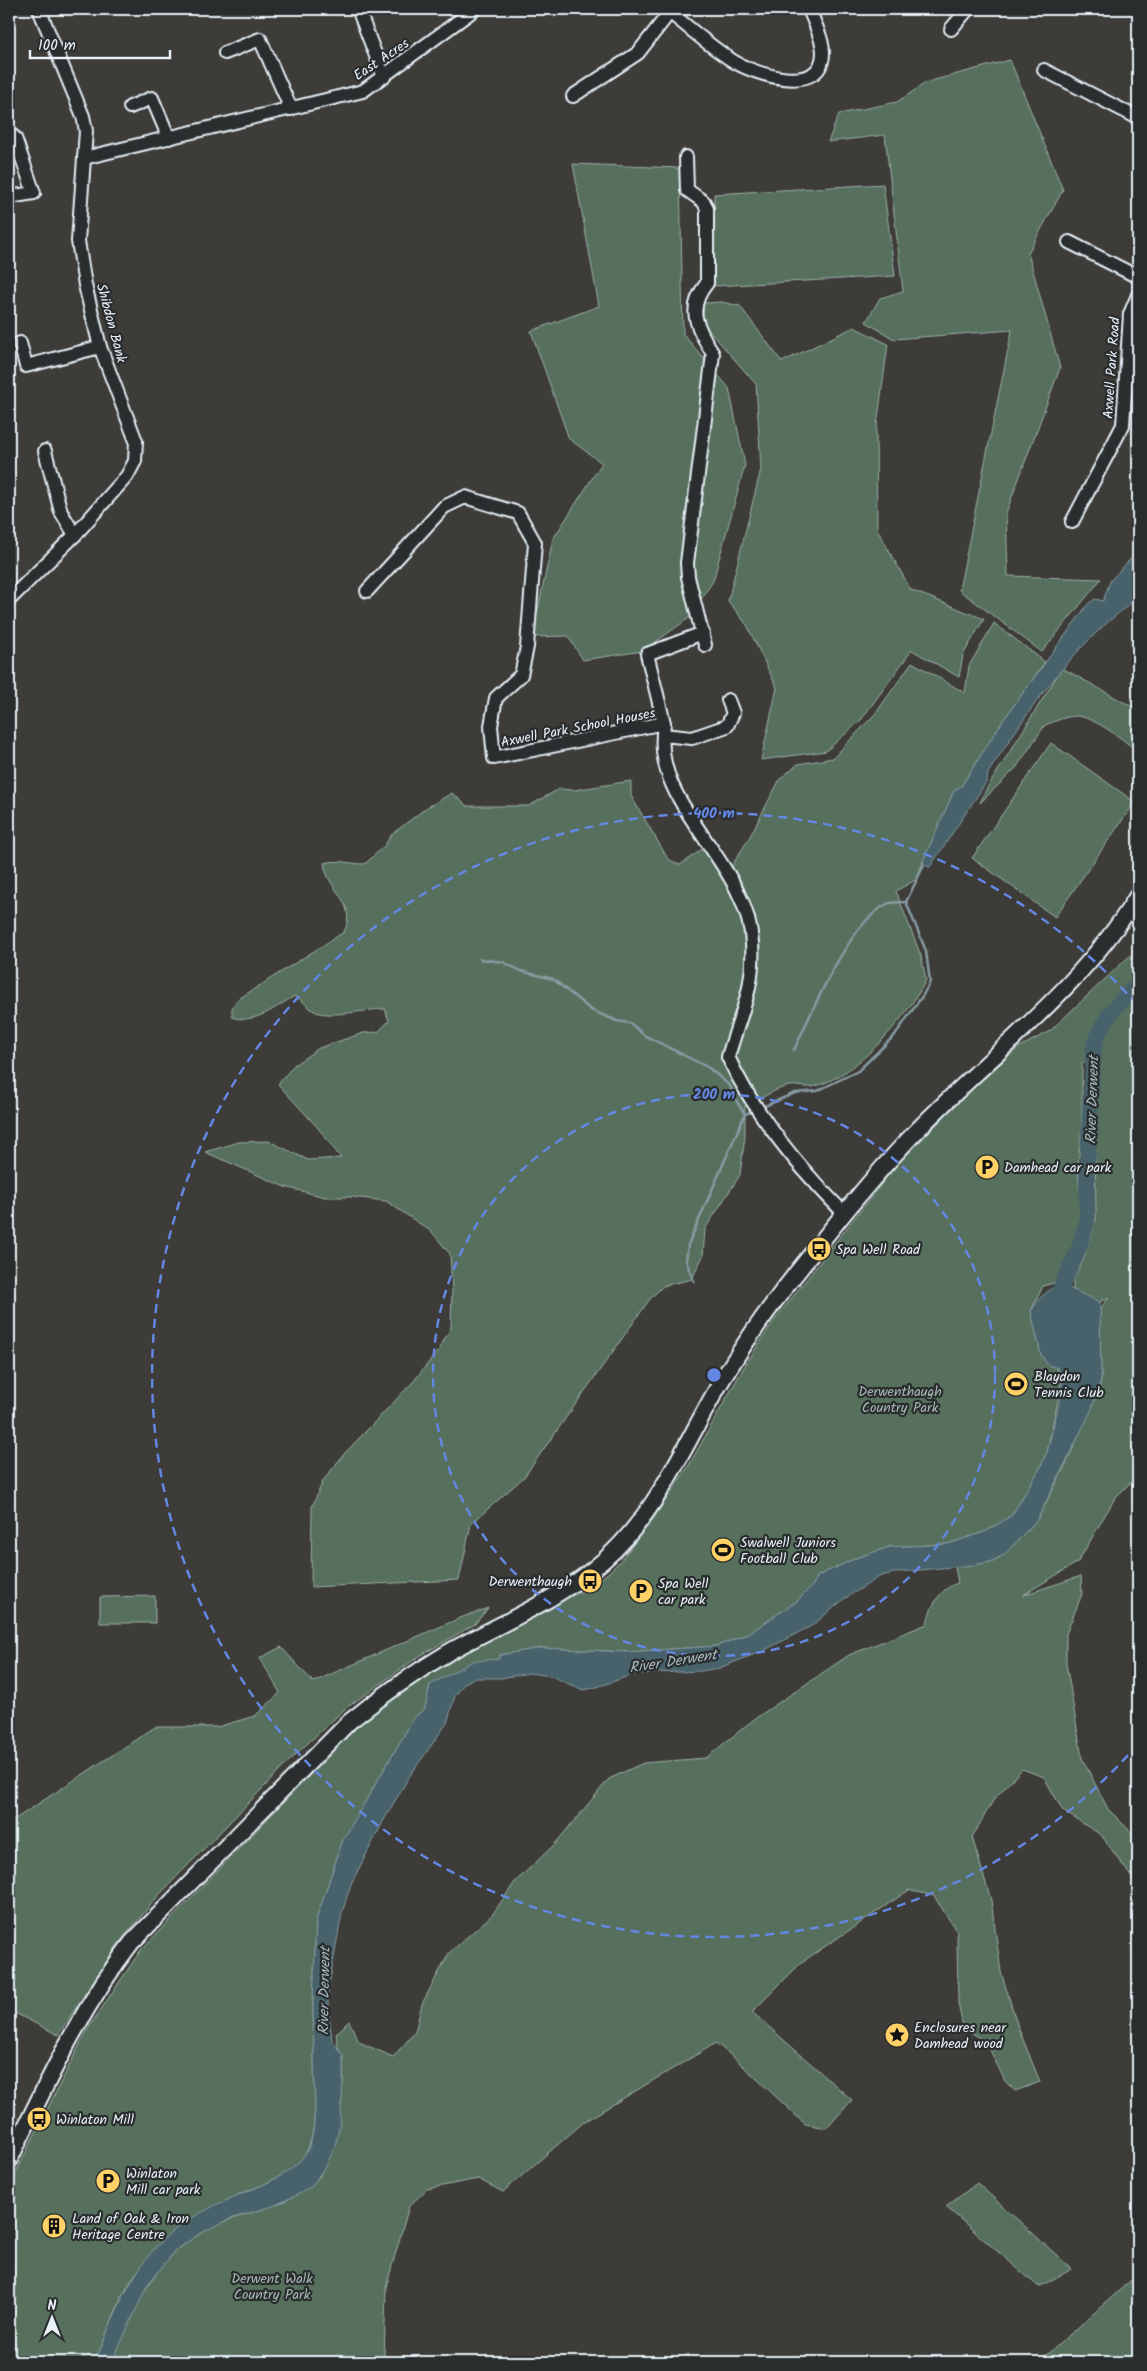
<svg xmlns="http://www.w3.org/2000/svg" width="1147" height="2371" font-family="Kalam,sans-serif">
<rect width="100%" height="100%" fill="#3d3c38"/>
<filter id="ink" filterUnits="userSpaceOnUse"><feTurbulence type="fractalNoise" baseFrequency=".02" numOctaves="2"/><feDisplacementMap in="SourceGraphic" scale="10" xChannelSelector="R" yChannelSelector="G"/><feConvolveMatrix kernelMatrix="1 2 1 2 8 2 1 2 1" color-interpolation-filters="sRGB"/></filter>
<g filter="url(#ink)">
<g fill="#56705d" stroke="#9fb0aa">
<path d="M1010 60 1063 190 1028 253 1060 368 1006 513 1008 576 1101 579 1042 652 959 590 1012 330 894 339 866 322 880 298 903 291 885 135 828 142 839 114 897 102 927 82Z"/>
<path d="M573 164 680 168 683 334 729 388 745 465 713 581 689 618 643 651 583 660 568 636 532 637 553 539 602 463 569 439 531 331 599 306Z"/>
<path d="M883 184 895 276 714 286V194Z"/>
<path d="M722 302 740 306 782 362 854 327 888 344 876 433 877 529 911 590 984 619 963 655 959 677 912 650 861 720 826 751 761 760 777 688 747 625 728 601 761 469 756 384 707 328 703 316 704 303Z"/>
<path d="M994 623 1045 662 1004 719 962 785 954 791 923 861 917 879 896 891 921 956 926 980C907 1017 859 1074 816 1086 808 1089 798 1085 790 1086 775 1088 758 1101 745 1107V1136L740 1175 705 1229 703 1256 692 1279 663 1286 650 1299 524 1477 471 1524 459 1580 311 1587 312 1507 323 1481 344 1454 413 1382 437 1352 451 1328 452 1290 450 1254 432 1232 386 1201 352 1197H325L285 1187 205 1152 239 1142 269 1141 308 1160 341 1158 319 1129 278 1084 294 1065 319 1048 363 1033 378 1032 389 1021 385 1009C368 1009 328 1019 314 1011 307 1007 303 1000 295 996 275 1007 255 1025 232 1017V1008L237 1000 344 932C358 901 327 891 324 863 339 859 350 864 365 864L385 845 392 834 426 808 452 793 467 806H529L559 789 574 790 631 781V796L668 859 680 865 701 850 731 867 748 840 780 779 798 764 833 758 876 713 912 662 965 693 969 666Z"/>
<path d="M1062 668 1138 710V742L1132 747C1120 737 1091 716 1076 716 1066 716 1054 722 1045 725L1016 768 980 803 986 790Z"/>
<path d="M1051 743 1135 802 1055 917 972 858Z"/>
<path d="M1138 948V1475L1115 1498 1078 1562 1023 1595 1081 1576 1082 1594 1066 1634V1663L1082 1758 1108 1809 1138 1839V1886L1101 1835 1063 1811 1044 1777 1022 1769 994 1799 972 1837 991 1900 1001 1972 1018 2027 1040 2082 1015 2091 1005 2081 986 2042 963 2027 958 2003 957 1932 934 1896 909 1890 802 1962 752 2012 852 2100 827 2128 805 2124 740 2063 716 2043 585 2121 503 2192 478 2179 427 2189 409 2206 386 2287 384 2362H112C138 2297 161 2243 232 2219 264 2208 297 2202 320 2176L343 2083V2056L339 2052 336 2034 349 2021 359 2042 393 2057 415 2032 422 2004 449 1953 492 1915 515 1882 554 1845 609 1779 643 1763 706 1758 753 1720 849 1655 927 1624C930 1607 940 1588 958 1583L955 1567 990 1562 1004 1555 1037 1520 1065 1466 1098 1393 1101 1380 1100 1309 1109 1297 1100 1302 1073 1291V1280L1084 1258 1096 1219 1095 1126 1100 1064 1082 1063V1124L1078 1166 1081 1219 1064 1280 1043 1286 1031 1311 1041 1355 1048 1365 1056 1366 1062 1381 1047 1452 1039 1470 1012 1515 987 1531 948 1544 889 1547 856 1558 818 1576 813 1585 797 1601 748 1634 717 1646 627 1652 541 1648 500 1655 499 1659 485 1661 430 1685 425 1708 414 1718 343 1840 316 1920 313 2004 315 2107C314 2125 313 2147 300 2161 281 2181 251 2188 227 2200 198 2213 164 2240 143 2264 120 2291 109 2330 95 2362H9V2286L14 2271 9 2268V2186L87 2030 141 1950 362 1721 410 1683 535 1614 582 1591 608 1573 621 1560 651 1522 688 1467 744 1367 773 1322 893 1169 965 1095 1018 1048 1050 1031Z"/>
<path d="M155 1596V1623H100V1597Z"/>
<path d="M488 1608 475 1624 418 1657 346 1708 297 1753 158 1896 116 1947 58 2035 9 2010V1823L155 1727H217L255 1716 280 1693 260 1658 281 1647 313 1682 460 1618Z"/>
<path d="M977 2183 1072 2269 1039 2287 946 2207Z"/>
<path d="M1138 2274V2362H1039Z"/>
</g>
<g fill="#46626b" stroke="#879ba3">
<path d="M1138 551V598C1072 646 1032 705 988 773L987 781 930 867 924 865 923 861 954 791 962 785 1004 719 1088 604 1095 599 1103 601 1110 581Z"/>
<path d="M1066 1283 1069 1288 1100 1302 1101 1380 1091 1411 1037 1520 1004 1555 990 1562 973 1565 899 1572 881 1576 844 1599 813 1625 763 1651 719 1668 701 1671 635 1674 594 1688 583 1690 551 1676 529 1673 501 1678H473L463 1685 455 1696 447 1723 409 1777 385 1818 351 1884 342 1913 328 1990V2005L332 2040 343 2056V2083L340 2123 335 2146 327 2164 312 2186 299 2194 273 2206 230 2219 199 2234 175 2251 148 2284 112 2362H95C112 2321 127 2279 157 2246 176 2225 202 2211 227 2200 252 2188 292 2178 307 2151 314 2139 314 2121 315 2107L313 2004 316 1920 343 1840 414 1718 425 1708 430 1685 473 1661 499 1659 500 1655 541 1648 627 1652 717 1646 748 1634 797 1601 813 1585 818 1576 856 1558 889 1547 948 1544 987 1531 1012 1515 1039 1470 1047 1452 1060 1399 1062 1381 1058 1368 1048 1365 1041 1355 1031 1311 1040 1298 1052 1288Z"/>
</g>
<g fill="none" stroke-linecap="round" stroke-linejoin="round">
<g stroke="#879ba3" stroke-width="2.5">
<path d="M480 959 503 962 521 971 553 979 591 1010 617 1021 630 1023 644 1035 709 1068 730 1086 737 1102 745 1114"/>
<path d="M794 1050C813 1010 848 924 887 904 892 902 901 902 906 902"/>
<path d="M760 1108 795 1093 817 1091 858 1071 895 1035 923 995 930 982 926 951 906 902 924 865"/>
<path d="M694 1281 686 1261 688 1245 745 1114 753 1111"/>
</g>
<path stroke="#46626b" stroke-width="16" d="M1060 1303 1059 1292 1079 1248 1087 1222V1169L1094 1046C1101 1020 1119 1002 1138 984"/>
<defs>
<g id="minor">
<path d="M358 9 384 77"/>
<path d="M666 9C688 27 709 46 733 61 754 74 822 97 823 53 823 39 814 22 809 9"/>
<path d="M951 29 968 9"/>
<path d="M225 53 260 39 291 109"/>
<path d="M1044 70 1138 118"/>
<path d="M573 96 638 53 670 12"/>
<path d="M130 107 152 98 169 138"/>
<path d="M9 133 15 138 34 193 9 197"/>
<path d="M686 157 687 190 704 202 707 209V283C685 310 698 328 713 354L687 563 688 577 705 645"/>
<path d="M84 158 363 91 475 9"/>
<path d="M1069 242 1138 277"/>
<path d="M20 343 26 366 100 347"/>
<path d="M45 451 61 512 75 535"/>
<path d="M1072 522 1123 425 1130 314 1138 295"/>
<path d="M367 591 444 507 465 497 518 513 535 543 527 647 521 675 496 698 491 726 494 758 664 723 663 735"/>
<path d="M9 600 75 535 127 476 135 461 136 441 100 347 85 285 78 241 86 131 83 116 39 9"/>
<path d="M728 700 733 713 727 726 692 738 663 735C656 809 748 863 752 943 755 989 740 1014 728 1057 755 1115 799 1168 844 1213"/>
<path d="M664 723 647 654 703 633"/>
</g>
<path id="major" d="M9 2161C46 2085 80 2009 132 1942L349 1722C381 1696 414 1673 449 1652 501 1623 559 1600 604 1560 658 1513 686 1441 722 1380 746 1340 773 1302 802 1266 836 1223 870 1180 907 1141 984 1059 1079 992 1138 895"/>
</defs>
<use href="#minor" stroke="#e8f1f8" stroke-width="16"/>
<use href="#major" stroke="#e8f1f8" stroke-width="19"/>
<use href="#minor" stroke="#2a2d2e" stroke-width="12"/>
<use href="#major" stroke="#2a2d2e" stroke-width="15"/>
</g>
</g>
<g fill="none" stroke="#6487e3" stroke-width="2.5" stroke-dasharray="9 6">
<circle cx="714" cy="1375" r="281"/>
<path d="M1138 1744A562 562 0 1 1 1138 1006"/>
</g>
<defs>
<symbol id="parking-disc" viewBox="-11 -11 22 22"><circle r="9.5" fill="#ffd166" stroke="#2a2d2e"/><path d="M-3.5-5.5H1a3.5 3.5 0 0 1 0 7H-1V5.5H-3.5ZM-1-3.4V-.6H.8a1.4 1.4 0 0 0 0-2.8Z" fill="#111"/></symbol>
<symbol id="bus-disc" viewBox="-11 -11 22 22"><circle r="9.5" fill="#ffd166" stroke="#2a2d2e"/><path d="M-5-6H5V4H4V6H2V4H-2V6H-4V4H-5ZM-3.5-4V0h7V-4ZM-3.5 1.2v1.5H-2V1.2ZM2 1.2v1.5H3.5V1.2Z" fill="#111"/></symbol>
<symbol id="stadium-disc" viewBox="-11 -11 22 22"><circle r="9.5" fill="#ffd166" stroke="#2a2d2e"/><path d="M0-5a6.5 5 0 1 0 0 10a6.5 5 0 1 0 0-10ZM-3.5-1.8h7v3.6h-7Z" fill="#111"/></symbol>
<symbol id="sight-disc" viewBox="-11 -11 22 22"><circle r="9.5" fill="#ffd166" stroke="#2a2d2e"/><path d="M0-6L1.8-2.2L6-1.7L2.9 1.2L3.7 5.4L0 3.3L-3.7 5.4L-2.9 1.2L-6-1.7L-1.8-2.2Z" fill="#111"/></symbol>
<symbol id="building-disc" viewBox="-11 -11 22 22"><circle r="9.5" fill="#ffd166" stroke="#2a2d2e"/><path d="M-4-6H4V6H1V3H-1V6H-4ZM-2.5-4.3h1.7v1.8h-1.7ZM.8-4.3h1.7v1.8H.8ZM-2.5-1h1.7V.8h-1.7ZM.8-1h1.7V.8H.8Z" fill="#111"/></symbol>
</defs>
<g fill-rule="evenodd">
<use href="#parking-disc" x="973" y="1153" width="28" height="28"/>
<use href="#bus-disc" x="805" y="1235" width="28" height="28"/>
<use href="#stadium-disc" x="1002" y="1370" width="28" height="28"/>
<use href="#stadium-disc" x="709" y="1536" width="28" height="28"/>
<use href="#bus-disc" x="576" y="1567" width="28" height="28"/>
<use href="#parking-disc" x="627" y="1577" width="28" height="28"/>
<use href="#sight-disc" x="883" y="2021" width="28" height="28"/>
<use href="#bus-disc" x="25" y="2105" width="28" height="28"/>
<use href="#parking-disc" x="94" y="2167" width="28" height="28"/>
<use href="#building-disc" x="40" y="2212" width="28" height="28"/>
</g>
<g text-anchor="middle" stroke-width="4.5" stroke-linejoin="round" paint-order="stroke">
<g font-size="14" fill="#e8f1f8" stroke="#2a2d2e">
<text transform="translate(381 59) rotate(-34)" y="5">East Acres</text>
<text transform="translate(112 323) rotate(75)" y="5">Shibdon Bank</text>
<text transform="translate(1111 368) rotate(-86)" y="5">Axwell Park Road</text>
<text transform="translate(578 727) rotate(-11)" y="5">Axwell Park School Houses</text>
</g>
<g font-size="14" fill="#e8f1f8" stroke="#2a2d2e" text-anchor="start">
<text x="1004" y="1172">Damhead car park</text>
<text x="836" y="1254">Spa Well Road</text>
<text x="1034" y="1381">Blaydon<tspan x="1034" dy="16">Tennis Club</tspan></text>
<text x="740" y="1547">Swalwell Juniors<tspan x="740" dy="16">Football Club</tspan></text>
<text x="572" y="1586" text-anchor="end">Derwenthaugh</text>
<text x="658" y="1588">Spa Well<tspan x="658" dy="16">car park</tspan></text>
<text x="914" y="2032">Enclosures near<tspan x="914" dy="16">Damhead wood</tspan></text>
<text x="56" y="2124">Winlaton Mill</text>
<text x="126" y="2178">Winlaton<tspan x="126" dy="16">Mill car park</tspan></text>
<text x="72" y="2223">Land of Oak &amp; Iron<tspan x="72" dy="16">Heritage Centre</tspan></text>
</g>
<g font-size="14" fill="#a6b7b2" stroke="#2a2d2e">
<text x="900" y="1396">Derwenthaugh<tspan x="900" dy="16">Country Park</tspan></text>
<text x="272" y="2283">Derwent Walk<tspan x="272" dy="16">Country Park</tspan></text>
</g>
<g font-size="15" font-style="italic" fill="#a7b8c0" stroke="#2a2d2e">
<text transform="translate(1092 1100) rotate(-88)" y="5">River Derwent</text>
<text transform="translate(673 1661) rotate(-9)" y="5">River Derwent</text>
<text transform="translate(324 1991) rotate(-89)" y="5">River Derwent</text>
</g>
</g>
<circle cx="714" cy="1375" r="8" fill="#6487e3" stroke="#2a2d2e" stroke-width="2.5"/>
<g font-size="15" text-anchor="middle" font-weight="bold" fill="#6487e3" stroke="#2a2d2e" stroke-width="4.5" stroke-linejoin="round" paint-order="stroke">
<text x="714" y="818">400 m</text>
<text x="714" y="1099">200 m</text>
</g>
<rect width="1147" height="2371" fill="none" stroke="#2a2d2e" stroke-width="30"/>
<rect x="15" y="15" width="1117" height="2341" fill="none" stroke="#e8f1f8" stroke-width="2" filter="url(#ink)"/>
<g transform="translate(52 2318)" stroke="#2a2d2e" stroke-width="4" paint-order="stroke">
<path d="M0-4L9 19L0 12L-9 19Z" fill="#e8f1f8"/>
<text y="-8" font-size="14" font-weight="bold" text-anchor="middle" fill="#e8f1f8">N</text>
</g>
<path d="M30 50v8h140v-8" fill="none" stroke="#e8f1f8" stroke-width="2.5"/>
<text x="38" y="50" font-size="15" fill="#e8f1f8" stroke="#2a2d2e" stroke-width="4" paint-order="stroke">100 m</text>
</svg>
